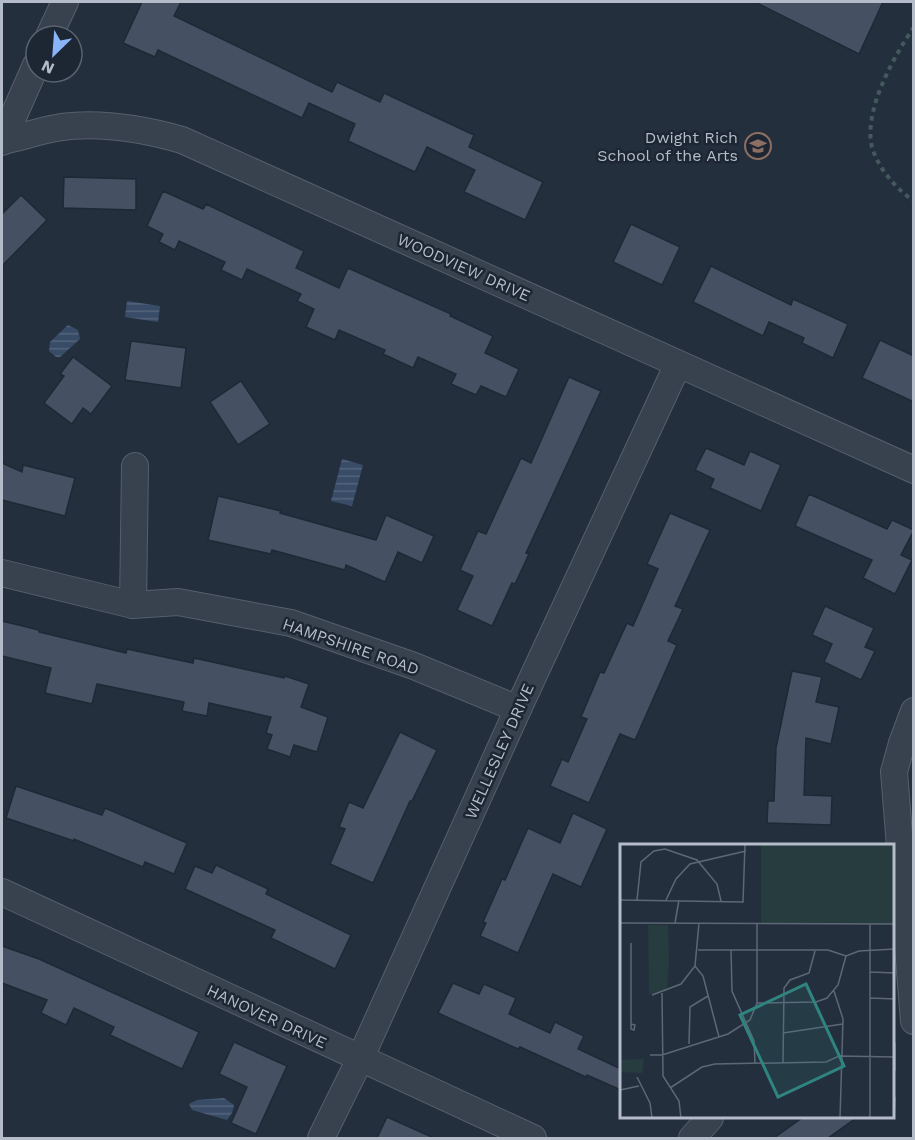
<svg xmlns="http://www.w3.org/2000/svg" width="915" height="1140" font-family="'Work Sans',sans-serif">
<defs>
<pattern id="water-rules" width="6" height="5" patternUnits="userSpaceOnUse" patternTransform="scale(1.5)"><rect width="6" height="5" fill="#394c67"/><path d="M0 2.5h6" fill="none" stroke="#53647b"/></pattern>
</defs>
<rect width="100%" height="100%" fill="#242f3e"/>
<g fill="url(#water-rules)">
<path d="M127 301 160 306 158 322 125 317Z"/>
<path d="M68 325 78 330 80 339 60 357H56L49 351 50 342Z"/>
<path d="M342 459 363 465 352 506 331 501Z"/>
<path d="M224 1098 234 1105 232 1113 227 1120 192 1110 189 1104 197 1100Z"/>
</g>
<g fill="#455162" stroke="#1f2835" stroke-width="1.5">
<path d="M142 2H181L174 16 332 92 337 82 380 102 384 93 474 135 469 147 543 182 525 220 464 192 475 170 427 147 415 172 348 141 355 124 309 103 302 118 158 50 155 57 123 43Z"/>
<path d="M755 2H883L859 54Z"/>
<path d="M64 177 136 179V210L63 208Z"/>
<path d="M163 191 203 209 206 204 304 251 296 268 339 288 348 268 451 314 450 316 493 336 485 353 519 369 506 397 481 386 476 395 451 384 456 374 418 357 413 368 383 354 385 350 339 330 335 340 306 327 314 309 297 301 301 294 247 269 242 280 221 270 225 262 179 241 175 250 159 242 163 234 147 226Z"/>
<path d="M21 195 47 220 2 266V214Z"/>
<path d="M631 224 680 247 662 285 613 262Z"/>
<path d="M711 266 791 305 793 299 848 324 833 358 802 343 804 338 769 322 763 336 693 302Z"/>
<path d="M880 340 914 356V402L862 378Z"/>
<path d="M131 341 186 348 181 388 125 380Z"/>
<path d="M73 357 112 386 91 414 83 408 72 424 44 403 64 376 60 374Z"/>
<path d="M569 377 601 391 526 553 529 554 515 584 512 583 492 626 457 610 473 576 460 570 478 531 486 534 521 458 531 463Z"/>
<path d="M241 381 270 424 238 445 210 402Z"/>
<path d="M706 448 744 465 750 451 781 465 761 511 710 488 714 479 695 470Z"/>
<path d="M2 463 22 472 23 465 75 478 65 516 2 500Z"/>
<path d="M809 494 887 529 892 520 914 530 901 555 912 560 895 594 863 578 872 560 795 526Z"/>
<path d="M218 496 281 511 280 513 376 540 386 515 434 536 422 563 398 552 385 582 346 565 345 570 272 550 271 554 208 540Z"/>
<path d="M670 513 710 530 675 606 683 609 668 641 677 645 635 740 620 734 589 803 550 786 562 759 568 762 587 719 581 717 600 672 604 673 627 623 633 626 658 569 647 564Z"/>
<path d="M825 606 874 628 865 647 875 651 861 680 824 662 832 644 812 635Z"/>
<path d="M2 621 39 630V632L126 653 127 649 193 663 194 658 284 678 285 676 309 684 301 707 328 717 317 752 294 745 290 757 267 749 272 735 266 733 271 717 209 703 207 716 182 711 184 702 97 684 92 704 45 693 51 668 2 656Z"/>
<path d="M792 671 822 677 816 702 839 707 831 744 806 738 804 795 832 796 831 825 767 823 768 801H774L776 748Z"/>
<path d="M400 732 437 750 412 801H410L373 883 330 864 345 829 339 827 349 802 363 808Z"/>
<path d="M16 786 102 815 105 808 187 843 174 874 145 862 143 867 74 839V841L6 818Z"/>
<path d="M573 813 607 829 581 887 553 874 518 953 480 936 486 923 483 922 502 879 505 880 528 828 560 843Z"/>
<path d="M216 865 268 889 266 894 351 935 335 969 271 938 275 930 185 889 195 866 212 873Z"/>
<path d="M2 946 39 959 199 1032 182 1069 110 1035 114 1027 74 1008 66 1025 41 1013 47 1000 2 983Z"/>
<path d="M453 983 479 994 484 984 516 998 509 1014 550 1033 555 1022 584 1036 578 1049 621 1069V1090L587 1075 586 1077 520 1047 518 1049 438 1013Z"/>
<path d="M234 1042 287 1066 256 1134 231 1123 247 1087 219 1074Z"/>
<path d="M387 1117 434 1138H377Z"/>
<path d="M802 1118H856L828 1138H774Z"/>
</g>
<g fill="none" stroke-linecap="round" stroke-linejoin="round">
<defs>
<g id="street">
<path d="M49 36 65 2"/>
<path d="M2 141C20 138 38 131 56 128 97 121 143 129 182 140L914 470"/>
<path d="M2 142 36 65"/>
<path d="M2 573 133 605 178 602 291 623 414 666 518 709"/>
<path d="M133 605 135 466"/>
<path d="M914 711 902 743 894 772 914 1021"/>
<path d="M2 892 533 1138"/>
<path d="M321 1138 360 1059 518 709 678 364"/>
<path d="M692 1138 710 1118"/>
</g>
</defs>
<use href="#street" stroke="#565f6c" stroke-width="28"/>
<path stroke="#44595c" stroke-width="4" stroke-dasharray="4.5 4.5" stroke-linecap="butt" d="M914 27C894 56 863 111 872 147 878 168 896 189 914 201"/>
<use href="#street" stroke="#38414e" stroke-width="26"/>
</g>
<defs>
<symbol id="school-ring" viewBox="-11 -11 22 22"><circle r="9.5" fill="#1d2633" stroke="#8d6e63" stroke-width="1.5"/><path d="M0-5L7-2L0 1L-7-2ZM-4 1L0 2.5L4 1V4Q0 6-4 4Z" fill="#8d6e63"/></symbol>
</defs>
<g fill-rule="evenodd">
<use href="#school-ring" x="743" y="131" width="30" height="30"/>
</g>
<g text-anchor="middle" stroke-width="5" stroke-linejoin="round" paint-order="stroke">
<g font-size="16" fill="#b4bcc9" stroke="#1d2633" text-anchor="end">
<text x="738" y="143">Dwight Rich<tspan x="738" dy="18">School of the Arts</tspan></text>
</g>
<g font-size="16" fill="#b4bcc9" stroke="#1d2633">
<text transform="translate(464 267) rotate(24)" y="6">WOODVIEW DRIVE</text>
<text transform="translate(351 646) rotate(19)" y="6">HAMPSHIRE ROAD</text>
<text transform="translate(499 751) rotate(-66)" y="6">WELLESLEY DRIVE</text>
<text transform="translate(267 1016) rotate(25)" y="6">HANOVER DRIVE</text>
</g>
</g>
<g transform="translate(620 844)">
<rect width="274" height="274" fill="#242f3e"/>
<path d="M141 0H274V80H141Z" fill="#263c3f"/>
<path d="M24 215 22 229 0 228V216Z" fill="#263c3f"/>
<path d="M28 81H48L49 115 47 147 29 150Z" fill="#263c3f"/>
<path fill="none" stroke="#5e6776" stroke-width="1.5" d="M0 56 123 58 125 0M17 56 21 18 34 7 45 5 77 16 97 40 101 57M46 56 56 35 70 20 126 7M0 79 275 80M55 79 59 56M11 99V185L14 186 15 181 11 180M78 106H208L226 112 239 107 275 105M111 106 112 147 134 197 135 219M75 122 83 132 99 193M250 128 275 129M214 147 223 175 220 274M42 149 43 232 59 257 61 274M32 151 61 140 75 122 79 79M250 154 275 155M137 159 196 158 207 154 218 141 226 112M163 189 223 180M275 199V227M69 200 70 163 88 152M30 211H42L108 190 130 176 137 159V80M163 219 164 144 170 136 189 129 195 107M17 233 30 259 32 274M50 244 82 223 95 220 206 218 219 212 274 213M0 246 19 242M250 274V80M274 274 275 253"/>
<path fill="#308480" fill-opacity="0.15" stroke="#308480" stroke-width="3" d="M186 140 224 222 158 253 120 171Z"/>
<rect width="274" height="274" fill="none" stroke="#b4bcc9" stroke-width="3"/>
</g>
<rect width="915" height="1140" fill="none" stroke="#b4bcc9" stroke-width="6"/>
<g transform="translate(54 54) rotate(205)"><circle r="28" fill="#1d2633" stroke="#59626f" stroke-width="1.5"/>
<path d="M0-4.5L10 22L0 15L-10 22Z" fill="#8ab4f8"/>
<text y="-9" font-size="16" font-weight="bold" text-anchor="middle" fill="#b4bcc9">N</text>
</g>
</svg>
